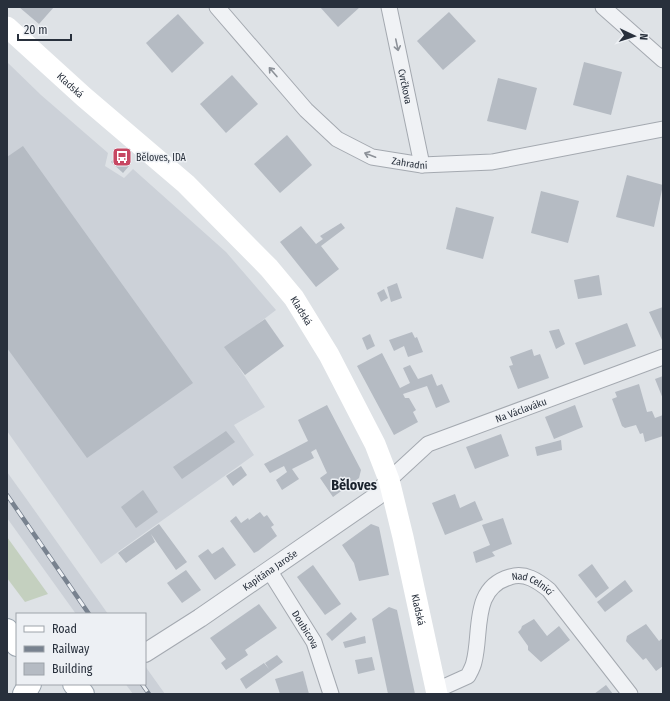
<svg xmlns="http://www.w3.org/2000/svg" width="670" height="701" font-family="'Fira Sans Condensed',sans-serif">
<rect width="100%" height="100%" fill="#dee2e6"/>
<g fill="#ccd1d8">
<path d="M7 62 41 95 108 153 105 166 124 178 133 169 226 252 276 310 226 348 265 407 234 425 254 455 101 564 7 431Z"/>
<path d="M7 472 25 497 108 614H76L7 518Z"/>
<path d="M145 666 165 694H133L127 686 126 684H145Z"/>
</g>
<path fill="#c4d0bf" d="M7 537 48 594 25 602 7 578Z"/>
<g fill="#b5bbc3">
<path d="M19 7H54L39 24Z"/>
<path d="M320 7H360L338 27Z"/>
<path d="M449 12 476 41 443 70 417 41Z"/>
<path d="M178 14 204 43 172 73 146 43Z"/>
<path d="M584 62 622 72 611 115 573 105Z"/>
<path d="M232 75 258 104 226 133 200 104Z"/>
<path d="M498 78 537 88 526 130 487 121Z"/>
<path d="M287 135 312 165 280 193 254 164Z"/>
<path d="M23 146 193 383 87 458 7 348V157Z"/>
<path d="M116 156 129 166 123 173 111 162Z"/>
<path d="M627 175 663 185 654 227 616 217Z"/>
<path d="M541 191 579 201 568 243 531 233Z"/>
<path d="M456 207 494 217 483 259 446 249Z"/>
<path d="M341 223 345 228 321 246 339 269 316 287 280 242 301 226 316 244 323 239 320 236Z"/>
<path d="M599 275 602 295 578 299 574 280Z"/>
<path d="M397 283 402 298 391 302 387 287Z"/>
<path d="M384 289 388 298 381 302 377 293Z"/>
<path d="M663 307V339L662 340 649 312Z"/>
<path d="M265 319 284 346 245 375 224 347Z"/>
<path d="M627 323 636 346 584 365 575 343Z"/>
<path d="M559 329 565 344 556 349 549 331Z"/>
<path d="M412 332 415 338 417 337 423 352 408 357 404 346 394 351 389 340Z"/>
<path d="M370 334 375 346 367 350 362 338Z"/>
<path d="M532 349 534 356 540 354 549 378 518 389 509 366 513 365 510 357Z"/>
<path d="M382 353 400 388 410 383 403 368 410 365 418 379 432 374 437 386 442 384 450 402 436 408 427 386 403 394 405 398H409L416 410 413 412 418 422 394 435 357 366Z"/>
<path d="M663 376V399L655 379Z"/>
<path d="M639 384 647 412 652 411 655 418 663 415V436L645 442 643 433 640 434 636 425 625 428 622 426 612 399 617 397 615 392Z"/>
<path d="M327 405 361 470 359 478 333 497 320 478 327 473 316 449 311 452 314 458 292 469 299 479 282 490 276 480 287 472 284 466 270 473 264 464 308 441 298 420Z"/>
<path d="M575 405 583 427 554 439 545 417Z"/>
<path d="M226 431 235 442 182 479 173 467Z"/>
<path d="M501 434 509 456 475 469 466 447Z"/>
<path d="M561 440 562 450 537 456 535 447Z"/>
<path d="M241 466 247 475 233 486 226 476Z"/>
<path d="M143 490 158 512 136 528 121 507Z"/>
<path d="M455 494 460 508 475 501 483 520 445 535 432 503Z"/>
<path d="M260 512 264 517 267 515 274 525 271 527 277 536 258 551 254 553 230 521 236 516 241 523 248 518 249 520Z"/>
<path d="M503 518 512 544 492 552 495 556 476 563 473 552 490 545 482 525Z"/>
<path d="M159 524 187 562 176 570 151 534 155 542 126 563 118 553Z"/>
<path d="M371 524 379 527 389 575 359 581 354 563 342 545Z"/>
<path d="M223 547 236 565 215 580 198 556 208 549 212 554Z"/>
<path d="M592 564 609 588 596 598 578 575Z"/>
<path d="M313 565 341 604 325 615 297 577Z"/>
<path d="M186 570 201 590 182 603 167 583Z"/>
<path d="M625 580 633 591 605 612 597 602Z"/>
<path d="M259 604 277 628 245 650 248 655 226 670 221 663 226 659 210 638Z"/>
<path d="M389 607 397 610 415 694H388L372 619Z"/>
<path d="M351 612 357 619 332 641 326 634Z"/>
<path d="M534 619 547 636 559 626 570 640 541 662 528 650V646L518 632 521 629 522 626Z"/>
<path d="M646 624 659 641 663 638V666L656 671 646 658 643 660 626 641 627 636Z"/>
<path d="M365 636 366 643 345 648 343 642Z"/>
<path d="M277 655 283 662 246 689 240 679 264 663 269 669 265 663Z"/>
<path d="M372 657 375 670 358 674 355 660Z"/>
<path d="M303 671 309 694H280L275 679Z"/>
<path d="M606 685 613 694H594Z"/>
</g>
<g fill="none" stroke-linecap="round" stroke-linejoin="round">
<defs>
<g id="minor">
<path id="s1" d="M217 7 306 110 337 139 372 157 422 165 492 162 663 129"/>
<path id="s2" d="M389 7 422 165"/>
<path d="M603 7 663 60"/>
<path id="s3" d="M389 480 428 444 663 357"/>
<path id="s4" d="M269 570 314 642 331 694"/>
<path id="s5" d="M437 690 468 676C470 672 473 667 474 662 482 632 471 588 510 577 525 572 538 581 549 590L630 694"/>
</g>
<g id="tertiary">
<path id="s6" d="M145 653 200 618 377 496 389 480"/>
</g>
<g id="primary">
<path d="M7 630 17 645"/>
<path d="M74 684 83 694"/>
<path d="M24 694 30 684"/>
</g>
</defs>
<use href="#minor" stroke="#a4a9b0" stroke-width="17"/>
<use href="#tertiary" stroke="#a4a9b0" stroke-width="20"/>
<use href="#primary" stroke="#9da7b1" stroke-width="24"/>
<use href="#minor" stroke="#f0f2f5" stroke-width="15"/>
<use href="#tertiary" stroke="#f0f2f5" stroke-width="18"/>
<path stroke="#fff" stroke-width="21" id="s7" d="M7 27 84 97 186 184 269 268 294 298 329 355 375 444 389 480 403 537 437 694"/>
<use href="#primary" stroke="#fff" stroke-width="22"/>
<defs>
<g id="rail">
<path d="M7 495 89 614"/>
<path d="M142 684 149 694"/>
</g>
</defs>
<use href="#rail" stroke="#78828f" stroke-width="4.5"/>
<use href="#rail" stroke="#edf0f4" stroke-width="3" stroke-dasharray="9" stroke-linecap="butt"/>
</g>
<defs><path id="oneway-shaft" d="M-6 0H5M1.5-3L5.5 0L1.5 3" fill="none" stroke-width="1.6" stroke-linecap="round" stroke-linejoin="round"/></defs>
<g stroke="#8c9198">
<use href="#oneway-shaft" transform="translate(397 45) rotate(78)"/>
<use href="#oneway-shaft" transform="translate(273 72) rotate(-131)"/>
<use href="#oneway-shaft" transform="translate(370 155) rotate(-159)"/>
</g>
<defs>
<symbol id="bus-square" viewBox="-11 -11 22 22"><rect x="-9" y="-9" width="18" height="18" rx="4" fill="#c74762" stroke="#edf0f4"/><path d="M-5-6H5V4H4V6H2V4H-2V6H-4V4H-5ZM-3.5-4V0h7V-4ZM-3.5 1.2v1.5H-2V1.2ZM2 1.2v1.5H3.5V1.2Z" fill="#fff"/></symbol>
</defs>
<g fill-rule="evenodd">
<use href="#bus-square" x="111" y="146" width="22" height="22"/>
</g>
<g text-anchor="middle" stroke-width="3" stroke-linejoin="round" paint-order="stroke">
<g font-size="10" fill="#28303c" stroke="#edf0f4">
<text dy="4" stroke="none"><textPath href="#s7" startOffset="86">Kladská</textPath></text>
<text dy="4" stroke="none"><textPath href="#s2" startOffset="81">Cvrčkova</textPath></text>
<text dy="4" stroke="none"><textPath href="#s1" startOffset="256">Zahradní</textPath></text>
<text dy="4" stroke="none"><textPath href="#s7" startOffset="410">Kladská</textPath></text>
<text dy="4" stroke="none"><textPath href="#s3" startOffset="152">Na Václaváku</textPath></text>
<text dy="4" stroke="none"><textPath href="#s6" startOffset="150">Kapitána Jaroše</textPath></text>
<text dy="4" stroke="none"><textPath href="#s5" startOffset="173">Nad Celnicí</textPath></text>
<text dy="4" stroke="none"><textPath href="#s7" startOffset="734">Kladská</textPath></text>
<text dy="4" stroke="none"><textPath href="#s4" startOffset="70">Doubicova</textPath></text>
</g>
<g font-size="10" fill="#28303c" stroke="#edf0f4" text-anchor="start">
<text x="136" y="161">Běloves, IDA</text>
</g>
<g font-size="14" font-weight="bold" fill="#1a222d" stroke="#edf0f4">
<text x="354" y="490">Běloves</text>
</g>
</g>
<rect width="670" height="701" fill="none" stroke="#28303c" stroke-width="16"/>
<rect x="16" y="613" width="130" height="72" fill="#edf0f4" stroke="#9ea3aa"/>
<rect x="24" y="626" width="20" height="6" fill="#ffffff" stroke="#9ea3aa"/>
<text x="52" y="633" font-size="12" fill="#28303c">Road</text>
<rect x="24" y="646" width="20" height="6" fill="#78828f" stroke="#9ea3aa"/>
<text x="52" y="653" font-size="12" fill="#28303c">Railway</text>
<rect x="24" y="663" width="20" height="12" fill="#b5bbc3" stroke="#9ea3aa"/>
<text x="52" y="673" font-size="12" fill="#28303c">Building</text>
<g transform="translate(634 36) rotate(94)" stroke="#edf0f4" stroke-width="3" paint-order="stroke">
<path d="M0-3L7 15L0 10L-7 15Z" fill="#28303c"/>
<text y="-6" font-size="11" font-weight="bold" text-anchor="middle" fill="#28303c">N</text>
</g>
<path d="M18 34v6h53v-6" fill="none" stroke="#28303c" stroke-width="2"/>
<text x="24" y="34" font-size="12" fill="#28303c" stroke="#edf0f4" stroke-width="3" paint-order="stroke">20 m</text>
</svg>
